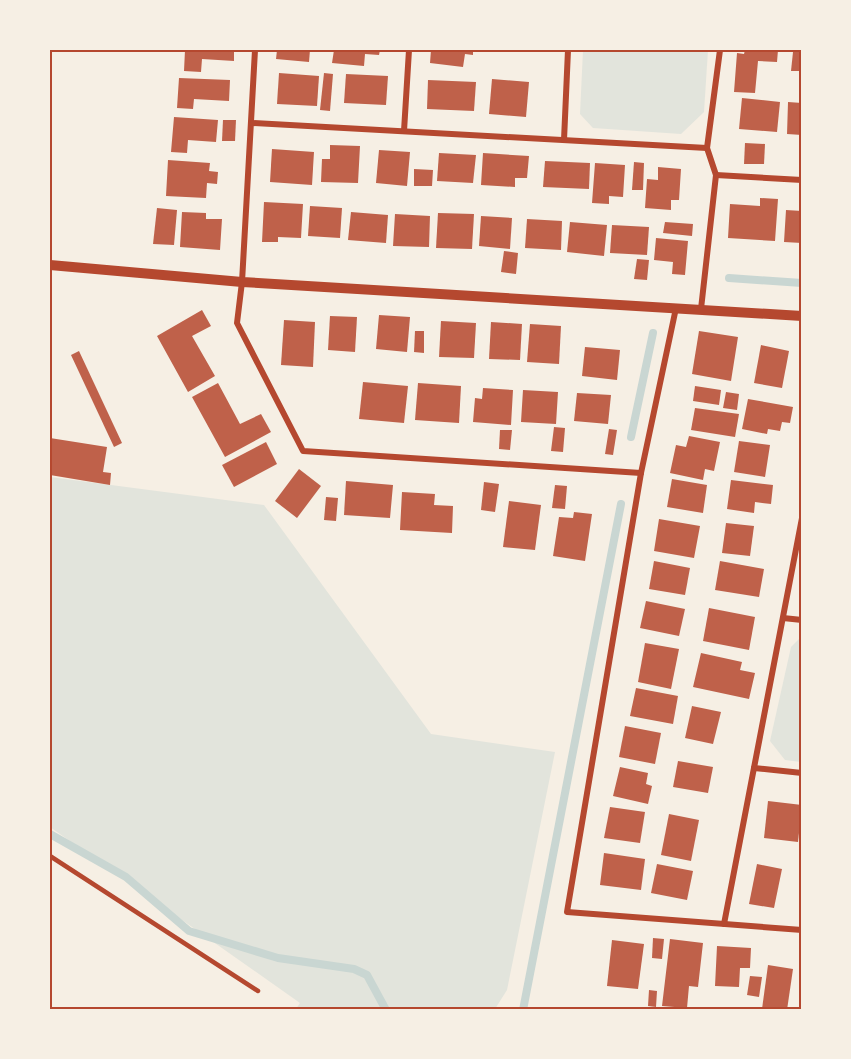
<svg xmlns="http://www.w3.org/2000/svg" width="851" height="1059" font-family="Manrope,sans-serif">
<rect width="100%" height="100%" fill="#f6efe4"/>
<g fill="#e2e4dc">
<path d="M583 50H708L704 112 681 134 593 128 580 114Z"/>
<path d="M50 477 264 505 431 734 555 752 507 990 495 1009H296L300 1003 50 827Z"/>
<path d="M801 637V762L785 760 770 741 791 647Z"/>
</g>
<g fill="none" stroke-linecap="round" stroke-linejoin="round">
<g stroke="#c9d6d2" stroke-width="8">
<path d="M729 278 802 283"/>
<path d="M631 437 653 333"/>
<path d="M50 834 126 877 189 931 278 958 354 969 367 975 386 1010"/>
<path d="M523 1010 621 504"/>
</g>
</g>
<g fill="#bf614a">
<path d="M185 50H234V61L202 59 201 72 184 71Z"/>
<path d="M277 50H310L309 62 276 59Z"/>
<path d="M334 50H380L379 55 365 54 364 66 332 63Z"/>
<path d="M431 50H473V55L465 54 463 67 430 63Z"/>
<path d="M745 50H778L777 62 758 61 755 93 734 92 737 53 744 54Z"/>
<path d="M793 52H802V71H791Z"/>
<path d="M279 73 319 76 317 106 277 104Z"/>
<path d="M324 73 333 74 330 111 320 110Z"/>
<path d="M346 74 388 76 386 105 344 103Z"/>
<path d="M179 78 230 80 229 101 194 99 193 109 177 108Z"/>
<path d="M492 79 529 82 526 117 489 114Z"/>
<path d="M428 80 476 82 474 111 427 109Z"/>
<path d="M742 98 780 102 777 132 739 129Z"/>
<path d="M788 102 802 103V135L787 134Z"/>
<path d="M174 117 218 120 216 142 188 140 187 153 171 152Z"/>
<path d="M223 120H236L235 141H222Z"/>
<path d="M745 143 765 144 764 164H744Z"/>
<path d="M330 145 360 146 358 183 321 182 322 159H330Z"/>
<path d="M272 149 314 152 312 185 270 182Z"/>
<path d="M379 150 410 152 407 186 376 183Z"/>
<path d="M439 153 476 155 473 183 437 181Z"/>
<path d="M483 153 529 156 527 178H515V187L481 185Z"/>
<path d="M168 160 210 163 209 171 218 172 217 184 207 183 206 198 166 196Z"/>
<path d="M545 161 590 163 589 189 543 187Z"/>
<path d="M634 162 644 163 643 190H632Z"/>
<path d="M595 163 625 165 623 197 609 196V204L592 203Z"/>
<path d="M658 167 681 169 679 200H671V210L645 208 647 179 658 180Z"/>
<path d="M414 169 433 170 432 186H414Z"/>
<path d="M760 198 778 199 775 241 728 238 730 204 760 206Z"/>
<path d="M264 202 303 204 301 238 278 237V242H262Z"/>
<path d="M310 206 342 208 340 238 308 236Z"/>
<path d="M157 208 177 210 174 245 153 244Z"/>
<path d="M786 210 802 211V243L784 242Z"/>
<path d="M182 212 206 213V219H222L220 250 180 247Z"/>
<path d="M351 212 388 215 386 243 348 240Z"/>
<path d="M438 213 474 214 472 249 436 248Z"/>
<path d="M395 214 430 216 429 247 393 246Z"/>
<path d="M481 216 512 218 510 249 479 246Z"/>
<path d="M527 219 562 221 561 250 525 248Z"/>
<path d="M570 222 607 225 604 256 567 252Z"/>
<path d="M665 222 693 224 692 236 663 233Z"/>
<path d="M612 225 649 227 647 255 610 253Z"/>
<path d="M656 238 688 241 685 275 672 274 673 262 654 260Z"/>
<path d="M504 251 518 253 516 274 501 272Z"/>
<path d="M637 259 649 260 647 280 634 279Z"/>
<path d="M202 310 211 326 192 336 215 376 188 392 157 336Z"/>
<path d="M379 315 410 317 407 352 376 349Z"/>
<path d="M330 316 357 317 355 352 328 350Z"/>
<path d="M284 320 315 322 313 367 281 365Z"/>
<path d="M441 321 476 323 474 358 439 357Z"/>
<path d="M491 322 522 324 520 360 489 359Z"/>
<path d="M530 324 561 326 559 364 527 362Z"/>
<path d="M415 331H424V353L414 352Z"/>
<path d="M699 331 738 337 731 381 692 374Z"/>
<path d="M761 345 789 351 782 388 754 383Z"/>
<path d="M585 347 620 350 617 380 582 376Z"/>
<path d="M79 351 122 443 114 447 71 355Z"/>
<path d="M363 382 408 386 404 423 359 419Z"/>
<path d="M218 383 240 424 261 414 271 432 225 457 192 397Z"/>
<path d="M418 383 461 386 459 423 415 420Z"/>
<path d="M695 386 721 390 719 405 693 401Z"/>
<path d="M483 388 513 390 511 425 473 422 475 398 482 399Z"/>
<path d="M523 390 558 392 556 424 521 422Z"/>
<path d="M726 392 739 394 737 410 723 408Z"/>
<path d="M577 393 611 395 608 424 574 421Z"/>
<path d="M748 399 793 407 790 423 782 422 780 431 768 429 767 434 742 429Z"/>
<path d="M695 408 739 414 735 437 691 430Z"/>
<path d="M554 427 565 428 563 452 551 451Z"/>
<path d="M609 429 617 430 613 455 605 454Z"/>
<path d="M500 430H512L510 450 499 449Z"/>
<path d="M689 436 720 442 714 471 705 469 703 480 670 473 676 445 686 447Z"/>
<path d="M50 438 107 447 103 472 111 473 110 485 50 475Z"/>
<path d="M739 441 770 445 765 477 734 472Z"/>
<path d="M266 442 277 464 234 487 222 465Z"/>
<path d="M299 469 321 486 297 518 275 501Z"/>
<path d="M672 479 707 485 703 513 667 507Z"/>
<path d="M731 480 773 485 771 504 755 502 754 513 727 509Z"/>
<path d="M346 481 393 485 390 518 344 515Z"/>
<path d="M484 482 499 484 495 512 481 510Z"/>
<path d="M555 485 567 486 565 509 552 508Z"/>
<path d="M402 492 435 494 434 505 453 506 452 533 400 530Z"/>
<path d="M326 497 338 498 336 521 324 520Z"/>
<path d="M509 501 541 505 535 550 503 547Z"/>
<path d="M574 512 592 514 585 561 553 556 559 517 573 518Z"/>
<path d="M659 519 700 526 694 558 654 551Z"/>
<path d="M726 523 754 526 750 556 722 553Z"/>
<path d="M654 561 690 568 685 595 649 589Z"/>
<path d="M720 561 764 569 759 597 715 590Z"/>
<path d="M646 601 685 609 679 636 640 628Z"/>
<path d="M709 608 755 617 749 650 703 641Z"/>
<path d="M645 643 679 649 671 689 638 682Z"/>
<path d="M701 653 742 662 740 670 755 673 749 699 693 687Z"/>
<path d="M636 688 678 696 673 724 630 716Z"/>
<path d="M692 706 721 712 713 744 685 738Z"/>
<path d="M625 726 661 733 655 764 619 757Z"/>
<path d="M678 761 713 767 708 793 673 787Z"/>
<path d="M620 767 648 773 646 784 652 786 648 804 613 796Z"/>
<path d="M768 801 802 805 798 842 764 838Z"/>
<path d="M610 807 645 812 640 843 604 838Z"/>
<path d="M669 814 699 820 691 861 661 855Z"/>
<path d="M604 853 645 859 641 890 600 885Z"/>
<path d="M657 864 693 871 687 900 651 893Z"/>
<path d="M757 864 782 869 774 908 749 904Z"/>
<path d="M653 938 664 939 662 959 652 958Z"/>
<path d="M670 939 703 943 698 987 689 986 687 1008 662 1006Z"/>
<path d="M612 940 644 944 638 989 607 986Z"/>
<path d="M717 946 751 948 750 968H740L739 987 715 986Z"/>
<path d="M768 965 793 969 787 1010 762 1009Z"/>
<path d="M750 976 762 977 759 997 747 995Z"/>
<path d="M649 990 657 991 656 1007 648 1006Z"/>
</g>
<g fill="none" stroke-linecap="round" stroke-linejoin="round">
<path stroke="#b5482f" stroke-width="4.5" d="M50 856 258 991"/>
<g stroke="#b5482f" stroke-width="6">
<path d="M255 50 242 282 237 323 303 451 641 473"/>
<path d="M253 123 707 148"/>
<path d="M404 131 409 50"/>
<path d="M564 140 568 50"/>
<path d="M716 175 802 180"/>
<path d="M676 308 641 473 567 912 802 930"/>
<path d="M701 309 716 175 707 148 720 50"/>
<path d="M783 618 802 620"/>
<path d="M754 768 802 773"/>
<path d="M724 924 802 518"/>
</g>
<path stroke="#b5482f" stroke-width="10" d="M50 265 242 282 802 316"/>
</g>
<rect width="851" height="1059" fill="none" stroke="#f6efe4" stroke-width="102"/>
<rect x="51" y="51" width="749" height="957" fill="none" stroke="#b5482f" stroke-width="2"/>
</svg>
